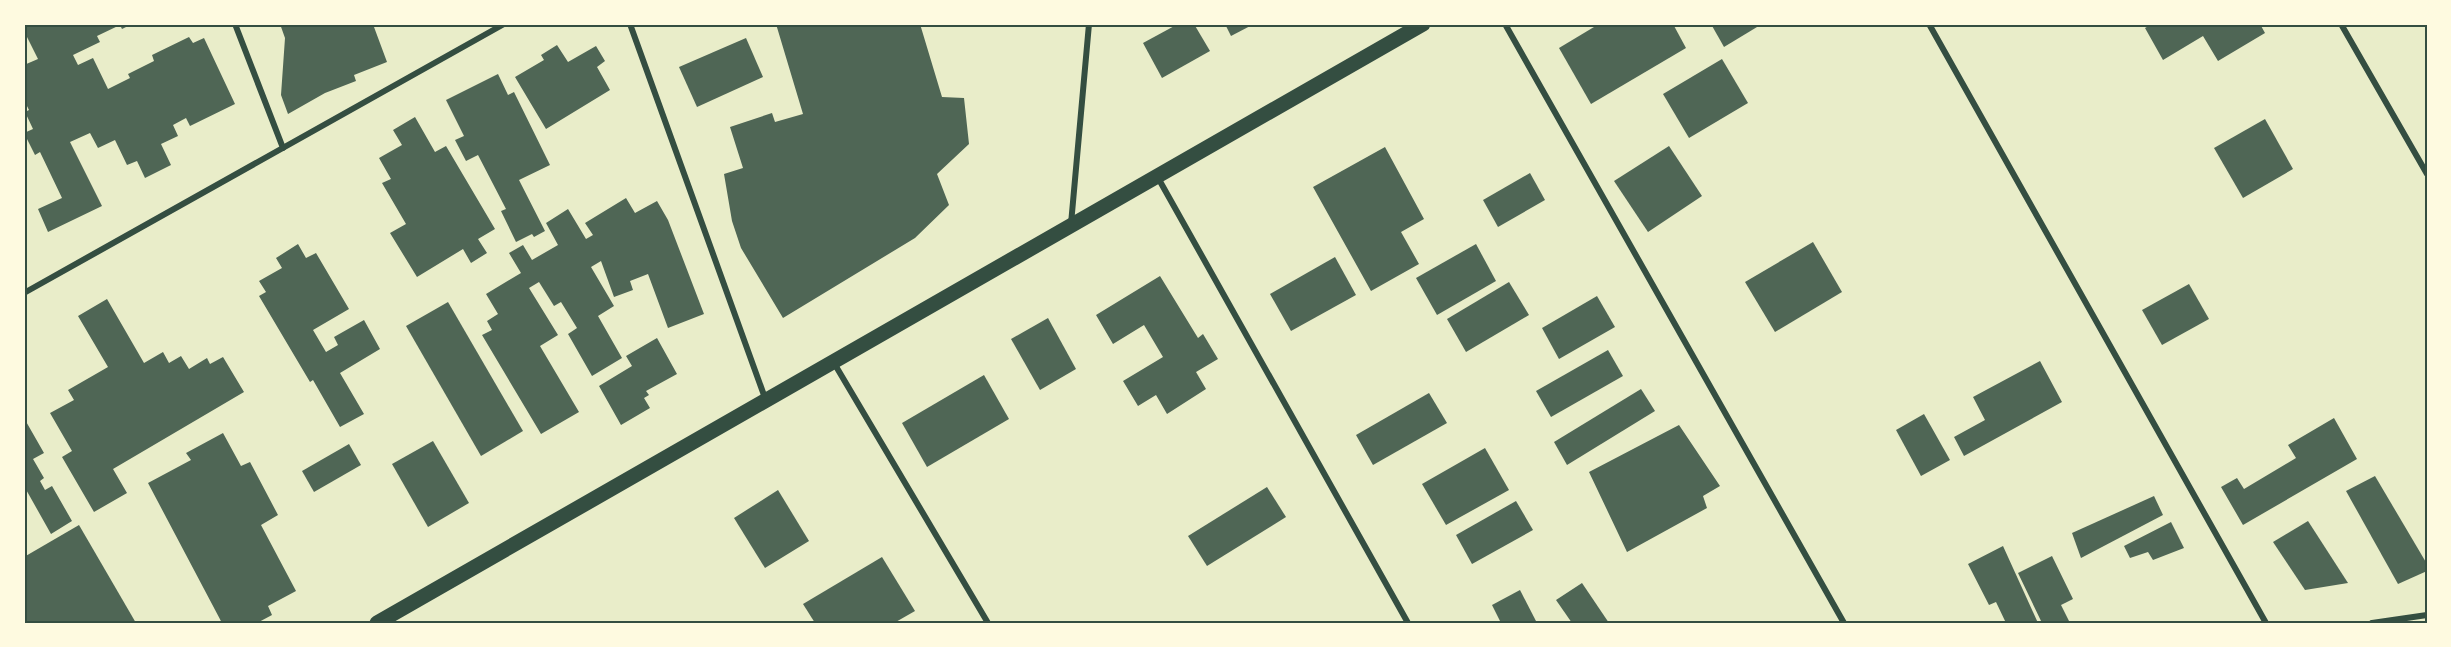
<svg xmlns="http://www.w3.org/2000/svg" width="2451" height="647" font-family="Helvetica,sans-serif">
<rect width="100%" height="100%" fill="#e9edc9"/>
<g fill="#4f6655">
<path d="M24 24H132L122 29 120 25 97 36 100 42 73 55 78 65 93 58 108 89 130 78 128 74 154 61 152 55 189 37 193 43 204 38 235 104 190 126 186 118 173 125 178 136 161 144 171 165 145 178 137 161 127 165 115 140 98 148 90 133 70 142 102 206 48 232 38 209 62 198 40 152 35 155 24 133 33 129 25 112 29 110 24 100V65L38 59 24 31Z"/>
<path d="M280 24H382L374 27 387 62 354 75 356 81 325 93 288 114 281 95 285 38Z"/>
<path d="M776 24H920L942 97 964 98 969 144 937 174 949 205 915 238 783 318 741 248 732 221 724 174 743 168 730 127 772 113 775 122 803 114Z"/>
<path d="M1178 24H1194L1210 51 1162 78 1143 43Z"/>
<path d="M1225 24H1254L1231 36Z"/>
<path d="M1599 24H1673L1686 48 1591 104 1559 48Z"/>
<path d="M1711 24H1762L1724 47Z"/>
<path d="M2152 24H2260L2265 33 2218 61 2203 36 2163 60 2145 28Z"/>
<path d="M746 38 763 77 697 107 679 67Z"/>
<path d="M557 45 568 62 596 46 605 61 597 67 610 90 546 129 515 77 544 60 541 55Z"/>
<path d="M1722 59 1748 103 1689 138 1663 94Z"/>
<path d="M498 74 508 95 514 92 550 165 519 180 545 231 534 237 532 234 516 242 501 211 506 209 478 155 466 161 455 140 464 136 446 100Z"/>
<path d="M415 117 435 152 446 146 495 229 478 239 487 253 471 263 463 249 417 277 390 233 406 224 382 183 391 179 379 158 402 145 393 130Z"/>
<path d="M2265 119 2293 169 2243 198 2214 148Z"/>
<path d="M1669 146 1702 196 1648 232 1614 181Z"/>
<path d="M1385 147 1424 219 1401 232 1419 264 1371 291 1313 187Z"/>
<path d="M1530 173 1545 200 1498 227 1483 200Z"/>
<path d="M626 198 635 213 657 201 668 220 704 314 668 328 648 274 630 281 633 290 614 297 601 261 591 267 614 306 598 316 622 358 592 376 568 334 577 328 561 302 554 306 539 282 529 288 558 335 540 346 579 412 541 434 482 335 492 330 487 321 498 314 486 294 521 273 509 253 523 245 532 260 558 245 546 223 568 209 586 239 593 235 585 223Z"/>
<path d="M1813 242 1842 292 1775 332 1745 282Z"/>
<path d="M298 244 306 258 316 253 349 309 313 330 326 352 338 345 334 337 364 320 380 349 340 373 364 414 340 427 313 380 310 382 259 296 266 292 259 281 282 268 276 258Z"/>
<path d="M1476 244 1496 281 1437 315 1416 278Z"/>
<path d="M1335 257 1356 295 1291 331 1270 294Z"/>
<path d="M1160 276 1198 338 1203 334 1218 359 1196 372 1206 389 1167 414 1156 395 1138 406 1123 381 1163 357 1144 325 1113 344 1096 315Z"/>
<path d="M1509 282 1529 315 1466 352 1447 319Z"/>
<path d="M2189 284 2209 319 2162 345 2142 310Z"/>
<path d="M1597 296 1615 327 1559 359 1542 328Z"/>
<path d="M107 299 144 363 163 352 169 363 181 356 189 369 207 358 210 364 223 357 244 392 113 469 127 493 94 512 62 457 72 451 50 413 74 400 68 390 108 367 78 316Z"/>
<path d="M448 302 523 431 481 456 406 326Z"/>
<path d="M1048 318 1076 369 1040 390 1011 339Z"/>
<path d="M657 338 677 374 646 391 649 395 644 398 650 408 621 425 599 386 632 366 626 356Z"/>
<path d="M1608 350 1623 376 1551 417 1536 391Z"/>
<path d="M2040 361 2062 402 1964 456 1954 437 1985 420 1973 397Z"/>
<path d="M984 375 1009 419 927 467 902 423Z"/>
<path d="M1641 389 1655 411 1567 465 1554 442Z"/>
<path d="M1429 393 1447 423 1373 465 1356 435Z"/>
<path d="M1924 414 1950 460 1921 476 1896 430Z"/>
<path d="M24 418 44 453 33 459 44 478 40 481 45 490 52 486 72 521 51 534 24 486Z"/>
<path d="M2334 418 2357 459 2243 525 2221 487 2237 478 2244 489 2296 458 2288 445Z"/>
<path d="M1679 425 1720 486 1703 496 1707 508 1627 552 1589 472Z"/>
<path d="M223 433 241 466 250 462 278 515 261 525 296 591 268 606 272 615 257 623H222L148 483 191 460 186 453Z"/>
<path d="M433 441 469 503 428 527 392 464Z"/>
<path d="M349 444 361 465 314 492 302 471Z"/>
<path d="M1485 448 1509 490 1446 525 1422 484Z"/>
<path d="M2375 476 2427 564V571L2398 584 2346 491Z"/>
<path d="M1267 487 1286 517 1207 566 1188 536Z"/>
<path d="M778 490 809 541 765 568 734 518Z"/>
<path d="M2154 496 2163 515 2081 558 2072 533Z"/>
<path d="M1516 501 1533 530 1472 564 1456 535Z"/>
<path d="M2308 521 2348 583 2305 590 2273 542Z"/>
<path d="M2171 522 2184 548 2153 560 2148 552 2130 558 2124 546Z"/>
<path d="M79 525 136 623H24V557Z"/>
<path d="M2003 546 2038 623H2006L1996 602 1989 605 1968 564Z"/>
<path d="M2052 556 2073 599 2061 605 2070 623H2042L2018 573Z"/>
<path d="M882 557 915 611 894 623H815L803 604Z"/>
<path d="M1582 583 1609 623H1572L1556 600Z"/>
<path d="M1520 590 1537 623H1501L1492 605Z"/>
</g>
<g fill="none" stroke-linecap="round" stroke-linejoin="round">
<g stroke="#344e41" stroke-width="6">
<path d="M235 24 283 148"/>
<path d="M630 24 765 398"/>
<path d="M1505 24 1844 623"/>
<path d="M1929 24 2266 623"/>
<path d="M2341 24 2427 174"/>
<path d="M1157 176 1408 623"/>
<path d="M1071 224 1089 24"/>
<path d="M24 293 504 24"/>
<path d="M834 363 988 623"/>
<path d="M2372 623 2427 615"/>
</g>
<path stroke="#344e41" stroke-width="15" d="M377 623 1423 24"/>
</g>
<rect width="2451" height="647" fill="none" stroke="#fefae0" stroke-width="51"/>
<rect x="26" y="26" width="2400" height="596" fill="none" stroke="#344e41" stroke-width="2"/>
</svg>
